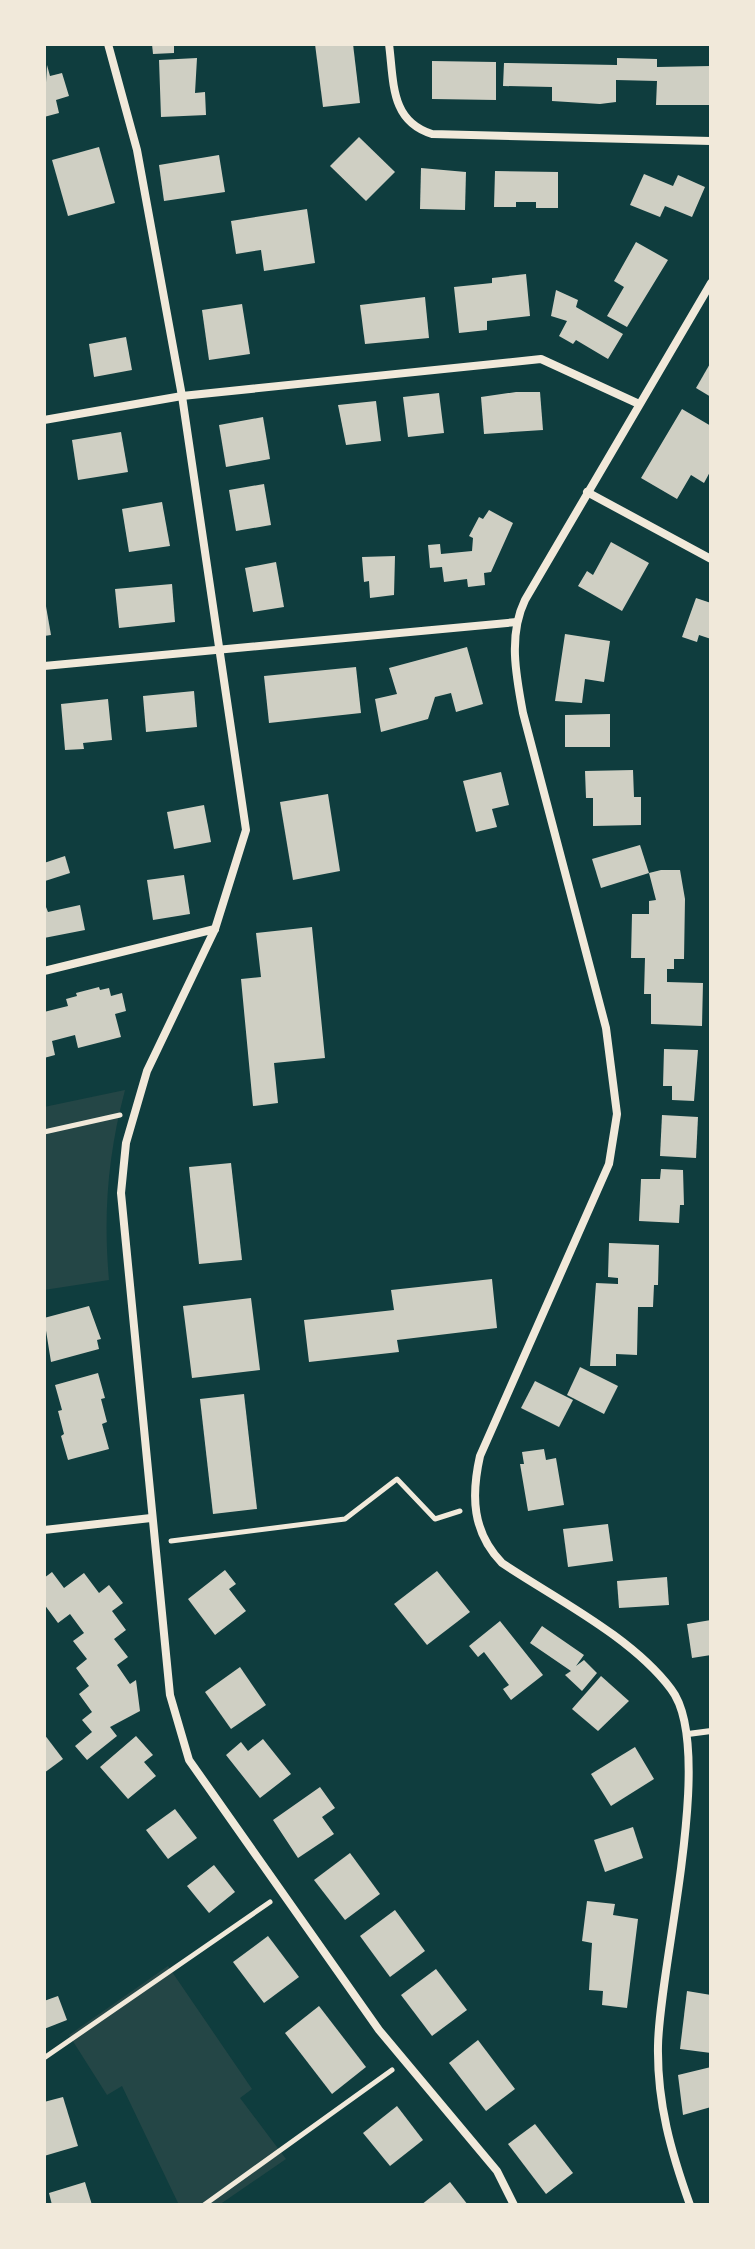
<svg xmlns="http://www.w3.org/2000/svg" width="755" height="2249" font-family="'Public Sans',sans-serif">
<rect width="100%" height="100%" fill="#0f3d3e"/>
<g fill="#244646">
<path d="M125 1090C108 1154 103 1214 109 1280L44 1290V1107Z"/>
<path d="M168 1966 252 2089 240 2098 286 2159 219 2205H179L122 2086 107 2095 69 2035Z"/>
</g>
<g fill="#cfcfc3">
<path d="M152 44H174V53L153 54Z"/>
<path d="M315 44H353L360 103 323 107Z"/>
<path d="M197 58 195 93 205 92 206 115 161 117 159 60Z"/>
<path d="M617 58 657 59V67L711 66V105H656L657 81 616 80V102L600 104 552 101V87L503 86 504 63 617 65Z"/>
<path d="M432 61 496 62V100L432 99Z"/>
<path d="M47 65 50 76 62 73 69 96 56 100 59 113 44 117Z"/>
<path d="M359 137 395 172 366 201 330 166Z"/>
<path d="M99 147 115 203 68 216 52 160Z"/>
<path d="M219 155 225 192 164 201 159 165Z"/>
<path d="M421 168 466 172 465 210 420 209Z"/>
<path d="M495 171 558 172V208H536V202H516V207H494Z"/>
<path d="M644 174 673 186 678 175 705 187 692 217 665 206 660 217 630 205Z"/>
<path d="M307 209 315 263 264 271 261 250 236 254 231 221Z"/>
<path d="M636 242 668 260 627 327 607 316 624 287 614 281Z"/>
<path d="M526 274 530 316 487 321V330L459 333 454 287 492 283V278Z"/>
<path d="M556 290 578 300 576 307 623 334 608 359 576 340 573 344 559 336 567 321 551 316Z"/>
<path d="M425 297 429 338 365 344 360 305Z"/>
<path d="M242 304 250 354 209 360 202 310Z"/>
<path d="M126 337 132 370 94 377 89 344Z"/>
<path d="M711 362V397L696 388Z"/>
<path d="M516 392H540L543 430 484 434 481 397Z"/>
<path d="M439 393 444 433 408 437 403 397Z"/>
<path d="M376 401 381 441 346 445 338 405Z"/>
<path d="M682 409 711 426V470L704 483 691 475 677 499 641 478Z"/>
<path d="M263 417 270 459 226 467 219 425Z"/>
<path d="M121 432 128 472 78 480 72 440Z"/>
<path d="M264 484 271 525 236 531 229 490Z"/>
<path d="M162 502 170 546 129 552 122 509Z"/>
<path d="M489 510 513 523 491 572 484 573 485 585 468 587 467 579 444 582 442 567 430 568 428 545 440 544 441 554 472 551 473 538 469 536 479 517 483 519Z"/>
<path d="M611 542 649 563 622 611 578 586 587 571 593 575Z"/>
<path d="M395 556 394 595 370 598 369 581 364 582 362 557Z"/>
<path d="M276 562 284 607 253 612 245 568Z"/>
<path d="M172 584 175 622 119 628 115 589Z"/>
<path d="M44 595 51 635 44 636Z"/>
<path d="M696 598 711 603V639L699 635 697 642 682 637Z"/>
<path d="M565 634 610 641 604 682 585 679 582 703 555 701Z"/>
<path d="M467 647 483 704 456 712 451 693 435 697 428 719 381 732 375 699 397 694 389 668Z"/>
<path d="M356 667 361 713 269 723 264 676Z"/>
<path d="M194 691 197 727 146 732 143 696Z"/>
<path d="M108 699 112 740 83 743 84 749 65 750 61 704Z"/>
<path d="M610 714V747H565V715Z"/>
<path d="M633 770 634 797H641V825L593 826V798H586L585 771Z"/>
<path d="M501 772 509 805 492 809 497 827 476 832 463 781Z"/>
<path d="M328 794 340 871 293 880 280 802Z"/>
<path d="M204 805 211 842 174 849 167 812Z"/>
<path d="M640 845 649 873 601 888 592 859Z"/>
<path d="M65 856 70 873 45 881 44 863Z"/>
<path d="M661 870H680L685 899 684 959H674V969H667V982L703 983 702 1026 651 1024V994H644L645 958H631L632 914H649V901L656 900 649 873Z"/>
<path d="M184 875 190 914 153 920 147 880Z"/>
<path d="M44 902 48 912 80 905 85 930 44 938Z"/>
<path d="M312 927 325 1058 274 1063 278 1103 253 1106 241 979 261 977 256 933Z"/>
<path d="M99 987 100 990 109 988 111 996 122 993 126 1011 115 1014 121 1037 78 1048 75 1035 52 1041 55 1055 44 1058V1012L68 1006 66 999 77 996 76 993Z"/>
<path d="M664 1049 698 1050 694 1101 672 1100V1086H663Z"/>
<path d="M662 1115 698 1117 696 1158 660 1156Z"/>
<path d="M231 1163 242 1260 199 1264 189 1167Z"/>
<path d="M661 1169 683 1170 684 1205H680L679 1223 639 1221 641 1179H660Z"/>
<path d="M609 1243 659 1245 658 1285H654L653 1307H638L637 1355 616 1354V1366H590L596 1283 618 1284V1278L608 1277Z"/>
<path d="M492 1279 497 1328 397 1340 399 1352 309 1362 304 1320 394 1310 391 1290Z"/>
<path d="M251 1298 260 1370 192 1378 183 1306Z"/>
<path d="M89 1306 101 1339 97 1340 99 1349 51 1362 44 1318Z"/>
<path d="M580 1367 618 1386 604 1414 567 1395Z"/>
<path d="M98 1373 105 1398 101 1399 107 1422 102 1424 109 1449 68 1460 61 1436 64 1434 58 1411 62 1410 55 1385Z"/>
<path d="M535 1381 573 1400 559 1427 521 1408Z"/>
<path d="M244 1394 257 1509 213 1514 200 1399Z"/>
<path d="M544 1449 546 1460 556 1458 564 1505 528 1511 520 1464H524L522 1452Z"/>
<path d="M608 1524 613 1561 568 1567 563 1529Z"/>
<path d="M225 1570 236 1584 229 1589 246 1611 215 1635 188 1599Z"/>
<path d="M437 1571 470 1612 427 1645 394 1604Z"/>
<path d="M52 1572 64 1588 84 1573 99 1593 109 1585 123 1603 112 1611 126 1630 114 1639 128 1657 117 1665 130 1684 136 1680 140 1711 110 1727 117 1736 87 1760 75 1746 92 1732 82 1720 92 1712 79 1694 89 1686 76 1668 87 1659 73 1641 84 1633 70 1614 58 1623 44 1604V1578Z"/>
<path d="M667 1577 669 1605 619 1608 617 1581Z"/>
<path d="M711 1620V1655L692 1658 687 1624Z"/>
<path d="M500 1621 543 1675 511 1700 503 1689 509 1685 484 1652 478 1657 469 1646Z"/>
<path d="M542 1626 584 1655 576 1666 584 1660 597 1673 582 1691 565 1675 571 1671 530 1643Z"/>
<path d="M240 1667 266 1705 231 1729 205 1692Z"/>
<path d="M601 1676 629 1701 598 1731 572 1709Z"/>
<path d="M44 1734 63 1759 44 1773Z"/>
<path d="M136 1736 153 1755 144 1762 156 1776 128 1799 100 1767Z"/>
<path d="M263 1739 291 1774 260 1798 226 1755 241 1742 248 1751Z"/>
<path d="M635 1747 654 1779 611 1806 591 1774Z"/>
<path d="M320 1787 335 1808 322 1817 334 1834 298 1858 273 1820Z"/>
<path d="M175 1809 197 1838 168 1859 146 1830Z"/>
<path d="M633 1827 643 1858 605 1872 594 1840Z"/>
<path d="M350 1853 380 1894 345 1920 314 1880Z"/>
<path d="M214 1865 235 1892 209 1913 187 1886Z"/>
<path d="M587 1901 615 1904 613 1915 638 1919 627 2008 602 2005 603 1991 589 1990 592 1943 582 1941Z"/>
<path d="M395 1910 425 1951 390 1977 360 1936Z"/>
<path d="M268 1936 299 1977 264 2003 233 1962Z"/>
<path d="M436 1969 467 2010 432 2036 401 1995Z"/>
<path d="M687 1991 711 1995V2053L680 2049Z"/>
<path d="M58 1996 67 2020 44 2029V2001Z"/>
<path d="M319 2006 366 2067 332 2094 285 2033Z"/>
<path d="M478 2040 515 2089 486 2111 449 2063Z"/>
<path d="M711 2067V2107L683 2115 678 2075Z"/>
<path d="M63 2097 78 2146 44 2156V2102Z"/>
<path d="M397 2106 423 2140 390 2166 363 2133Z"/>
<path d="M535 2124 573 2173 546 2194 508 2144Z"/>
<path d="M85 2182 92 2205H52L49 2193Z"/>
<path d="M450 2182 468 2205H421Z"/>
</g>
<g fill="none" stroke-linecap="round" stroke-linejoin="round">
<g stroke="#f1e9da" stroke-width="5">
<path d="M44 1132 120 1115"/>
<path d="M171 1541 345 1519 397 1479 435 1519 460 1511"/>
<path d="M44 2058 270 1902"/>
<path d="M204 2205 392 2070"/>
</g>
<path stroke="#f1e9da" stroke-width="6" d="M688 1734 711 1731"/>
<g stroke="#f1e9da" stroke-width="8">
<path d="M108 44 137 150 182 396 246 830 215 929 147 1071 126 1143 121 1193 170 1695 189 1760 379 2030 497 2171 514 2205"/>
<path d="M389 44C394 82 390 121 432 134L711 141"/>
<path d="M44 420 182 396 541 359 639 404"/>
<path d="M587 492 711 559"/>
<path d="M44 666 517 622"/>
<path d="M44 971 215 929"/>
<path d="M44 1530 151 1518"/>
<path d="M690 2205C671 2152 657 2103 658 2046 659 1966 717 1748 671 1689 632 1637 556 1599 502 1563 472 1532 471 1496 480 1456L609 1164 617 1114 606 1028 523 713C516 676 508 635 525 600L711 283"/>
</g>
</g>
<rect width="755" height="2249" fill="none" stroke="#f1e9da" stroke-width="92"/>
</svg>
